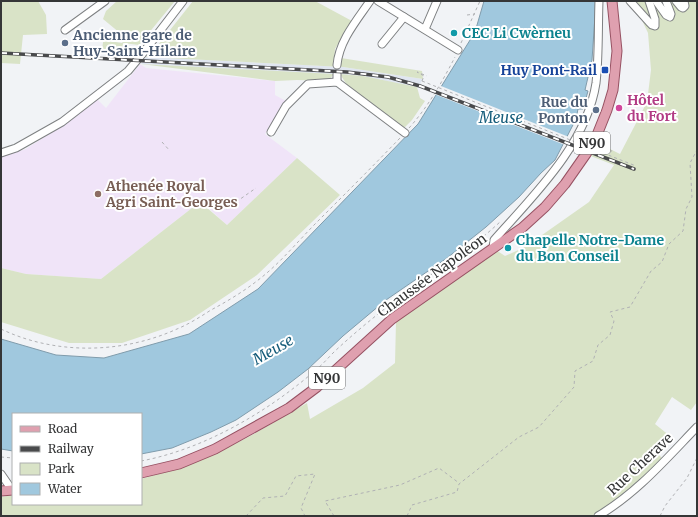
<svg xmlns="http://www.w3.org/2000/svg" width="698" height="517" font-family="Merriweather,serif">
<rect width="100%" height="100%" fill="#f1f3f6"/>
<path fill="#e0e6f0" d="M146 57 343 67 423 79 418 88 363 76 141 64Z"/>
<path fill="#f0e4f8" d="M140 64 146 68 275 81V95L286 101 265 134 297 158 227 225 201 201 101 279 26 274 1 268V157L18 151 24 150 59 128 97 99 106 108Z"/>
<g fill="#d9e3c7">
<path d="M1 1H38L46 15 47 34 23 35 20 64 1 63Z"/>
<path d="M117 1H175L139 45 123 43 122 52 102 50 104 35 110 37 109 41 122 43 126 38 103 19 106 11Z"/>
<path d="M193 1H315L352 21 335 49 334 64 341 58 422 71 423 79 343 67 146 57 155 49Z"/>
<path d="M633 1H697V402L691 410 672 397 655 424 670 436 656 452 665 461 598 516H1V497L13 495V504H141V479C165 472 190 465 213 454 246 440 276 421 307 403L310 419 363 388 395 363 396 322 496 250 505 256 525 247 589 202 614 165 588 155 598 143 620 154 647 102 651 70 648 33Z"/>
<path d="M141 64 334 74 328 81 297 80 275 81Z"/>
<path d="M340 74 363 76 417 87 420 98 425 101 412 120 405 127 400 126 347 85Z"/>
<path d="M297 158 340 195 257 275 190 320 122 343H69L1 322V268L26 274 101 279 201 201 206 207 227 225Z"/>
</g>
<path fill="#a0c8de" stroke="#809cac" d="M484 1H596L592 60 585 90 588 91 583 109H578L576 119 555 160 541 173 519 197 486 227 447 258 386 300 343 336 308 369 278 392 236 420 211 432 172 448 141 454V414H13V451L1 449V339L56 355 104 358 189 334 258 289 418 124 475 32Z"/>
<path fill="#f1f3f6" d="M440 86H441L569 137 565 145 434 94Z"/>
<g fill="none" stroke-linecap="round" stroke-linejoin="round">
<defs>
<g id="minor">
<path d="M378 1 458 50"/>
<path d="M630 1 649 22 652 25 655 26V19L649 1"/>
<path d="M656 1 666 15 670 17 671 14 666 1"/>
<path d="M676 1 681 7 683 8 685 6 684 1"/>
<path d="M425 29 437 1"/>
<path d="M65 30 105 1"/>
<path d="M382 44 404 17"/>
<path d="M337 65C339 41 357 20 370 1"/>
<path d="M337 74V82"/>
<path d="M271 132 286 106 308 84 337 82 405 133"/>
<path d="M1 153 16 148 62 122 128 71 143 53 183 1"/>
<path d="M493 248 494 240C533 196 587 144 596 83 599 57 598 28 599 1"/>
<path d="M1 474 12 490"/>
<path d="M598 516C637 493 666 459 697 427"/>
</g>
<g id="major">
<path d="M141 473 179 464 215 449 289 408 317 387 392 319 522 228 545 207 565 184 586 154 597 135 607 110 613 90 617 51 612 1"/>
<path d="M1 491 13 490"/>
</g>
</defs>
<use href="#minor" stroke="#7e8082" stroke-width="9"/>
<use href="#major" stroke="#965162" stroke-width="11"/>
<g stroke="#b0b1b4" stroke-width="1" stroke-dasharray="3 3" stroke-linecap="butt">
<path d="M467 15 475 14"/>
<path d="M461 43 480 1"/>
<path d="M422 81 424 76 417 72 427 76"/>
<path d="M409 128C428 107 442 82 455 57"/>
<path d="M162 142 170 151"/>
<path d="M601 146 612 150 610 153 605 151 603 153"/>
<path d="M603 153 636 166"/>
<path d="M213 198 218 205 226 209 256 188"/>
<path d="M1 329C55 355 122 354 177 329 189 324 200 317 211 310 228 301 246 290 262 277 282 261 299 240 317 222 345 194 373 166 400 138"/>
<path d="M1 457 13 458"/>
<path d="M141 461C205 449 269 411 317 369 323 364 328 358 334 352 351 336 369 321 387 307 424 277 466 254 501 221"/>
<path d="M246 516 263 498 285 496 296 476 315 474 301 508 305 516"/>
<path d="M334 516 325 501 400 485 439 468 459 483"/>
<path d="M407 516 412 505 457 492 459 484 519 437 539 427 574 387 575 371 593 361 598 345 610 335 614 321 610 312 630 307 651 271 662 262 669 244 683 231 686 209 692 197 690 163 697 150"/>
<path d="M660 516 665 506 687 478 697 458"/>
</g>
<use href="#minor" stroke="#fff" stroke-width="7"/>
<use href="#major" stroke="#dfa0af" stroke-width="9"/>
<defs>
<path id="rail" d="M1 53 347 72 388 77 420 86 634 169"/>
</defs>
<use href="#rail" stroke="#494a4c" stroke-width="3.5"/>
<use href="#rail" stroke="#fff" stroke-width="2" stroke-dasharray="6" stroke-linecap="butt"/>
<path stroke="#b0b1b4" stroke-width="1" stroke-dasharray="3 3" stroke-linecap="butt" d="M422 81 603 153"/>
</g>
<g fill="#0f9aa8" stroke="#fff" stroke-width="1.5">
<circle cx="454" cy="33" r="4"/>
<circle cx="508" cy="248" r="4"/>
</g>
<g fill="#5c6f8a" stroke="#fff" stroke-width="1.5">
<circle cx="65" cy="43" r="4"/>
<circle cx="596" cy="110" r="4"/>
</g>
<rect fill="#1a4fb4" stroke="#fff" stroke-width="1.5" x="601" y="66" width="8" height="8" rx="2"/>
<circle fill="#d1479c" stroke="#fff" stroke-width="1.5" cx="619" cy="108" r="4"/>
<circle fill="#8d6e63" stroke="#fff" stroke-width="1.5" cx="98" cy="194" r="4"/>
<g text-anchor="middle" stroke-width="4" stroke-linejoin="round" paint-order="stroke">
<g fill="#fff" stroke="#727273" stroke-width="1">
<rect x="574" y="132" width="36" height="22" rx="3"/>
<rect x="309" y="367" width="36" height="22" rx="3"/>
</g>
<g font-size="13" font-weight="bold" fill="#353637">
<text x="592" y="148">N90</text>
<text x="327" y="383">N90</text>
</g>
<g font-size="14" font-weight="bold" fill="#0d838f" stroke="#fff" text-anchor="start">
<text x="462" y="38">CEC Li Cwèrneu</text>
<text x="516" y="245">Chapelle Notre-Dame<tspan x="516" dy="16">du Bon Conseil</tspan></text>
</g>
<g font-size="14" font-weight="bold" fill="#4e5e75" stroke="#fff" text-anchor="start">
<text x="73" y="40">Ancienne gare de<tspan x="73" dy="16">Huy-Saint-Hilaire</tspan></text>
<text x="588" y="107" text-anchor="end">Rue du<tspan x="588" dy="16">Ponton</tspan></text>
</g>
<g font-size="14" font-weight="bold" fill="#164399" stroke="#fff" text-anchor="end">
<text x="597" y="75">Huy Pont-Rail</text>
</g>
<g font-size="14" font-weight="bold" fill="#b23c85" stroke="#fff" text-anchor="start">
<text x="627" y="105">Hôtel<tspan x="627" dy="16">du Fort</tspan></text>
</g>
<g font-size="14" font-weight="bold" fill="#785e54" stroke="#fff" text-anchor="start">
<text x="106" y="191">Athenée Royal<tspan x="106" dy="16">Agri Saint-Georges</tspan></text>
</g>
<g font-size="14" fill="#353637" stroke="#fff">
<text transform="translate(432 275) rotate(-36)" y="5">Chaussée Napoléon</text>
<text transform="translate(640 464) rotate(-43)" y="5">Rue Cherave</text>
</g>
<g font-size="15" font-style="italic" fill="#155c7a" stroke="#fff">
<text x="501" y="123">Meuse</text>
<text transform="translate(273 350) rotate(-30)" y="5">Meuse</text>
</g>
</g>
<rect width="698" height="517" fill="none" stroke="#353637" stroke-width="4"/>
<rect x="12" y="413" width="130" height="92" fill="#ffffff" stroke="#aeafaf"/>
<rect x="20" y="426" width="20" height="6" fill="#dfa0af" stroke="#aeafaf"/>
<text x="48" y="433" font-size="12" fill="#353637">Road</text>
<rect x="20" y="446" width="20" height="6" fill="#494a4c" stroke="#aeafaf"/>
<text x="48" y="453" font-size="12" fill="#353637">Railway</text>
<rect x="20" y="463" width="20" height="12" fill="#d9e3c7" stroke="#aeafaf"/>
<text x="48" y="473" font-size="12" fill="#353637">Park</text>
<rect x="20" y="483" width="20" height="12" fill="#a0c8de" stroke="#aeafaf"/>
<text x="48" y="493" font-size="12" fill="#353637">Water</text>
</svg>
